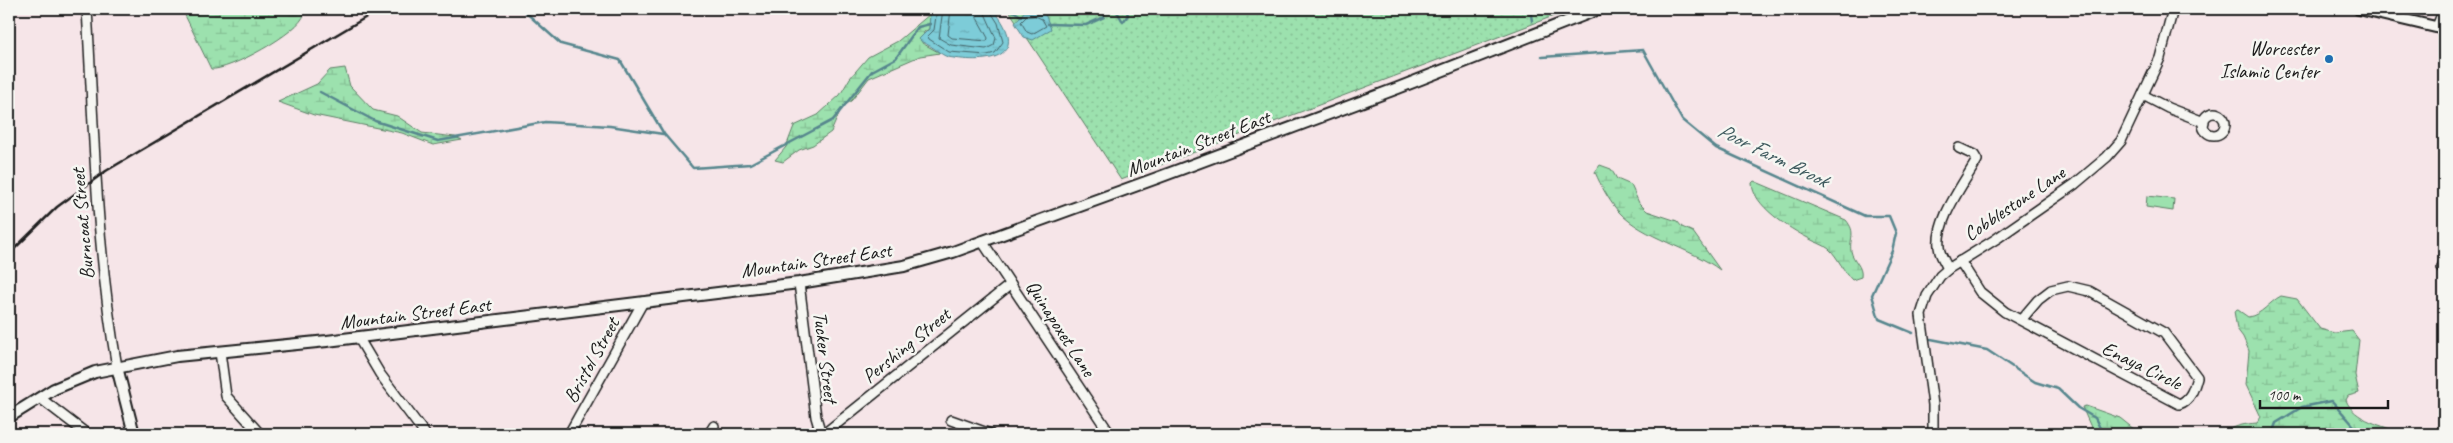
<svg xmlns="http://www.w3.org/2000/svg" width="2453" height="443" font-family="Caveat,sans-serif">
<defs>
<pattern id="grass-dots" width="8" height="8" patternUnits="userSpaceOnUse" patternTransform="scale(1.25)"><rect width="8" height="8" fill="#9ce1ae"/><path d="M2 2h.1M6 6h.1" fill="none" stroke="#86c095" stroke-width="1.8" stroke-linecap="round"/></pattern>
<pattern id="wetland-marsh" width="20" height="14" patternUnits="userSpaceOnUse" patternTransform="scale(1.25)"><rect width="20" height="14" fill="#9ce1ae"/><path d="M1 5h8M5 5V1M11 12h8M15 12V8" fill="none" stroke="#86c095"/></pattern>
<pattern id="water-ripples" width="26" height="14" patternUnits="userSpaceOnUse" patternTransform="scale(1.25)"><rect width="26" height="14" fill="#7dccd8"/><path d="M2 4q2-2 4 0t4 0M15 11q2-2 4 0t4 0" fill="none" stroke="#6bafb9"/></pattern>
</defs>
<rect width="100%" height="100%" fill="#f6e5e8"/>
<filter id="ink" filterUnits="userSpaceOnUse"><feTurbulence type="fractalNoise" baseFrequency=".02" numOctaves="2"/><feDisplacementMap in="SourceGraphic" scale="10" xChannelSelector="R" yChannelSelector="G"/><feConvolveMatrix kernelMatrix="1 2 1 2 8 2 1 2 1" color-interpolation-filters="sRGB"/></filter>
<g filter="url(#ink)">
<path fill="url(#grass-dots)" stroke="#5c7e65" d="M1008 9H1572L1121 180Z"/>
<g fill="url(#wetland-marsh)" stroke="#5c7e65">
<path d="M182 9H295L304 14C302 31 227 72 211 69Z"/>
<path d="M930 14 929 29 924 32 922 43 940 53 920 56 869 78 852 100 841 109 831 132 813 145 799 150 783 162 775 160 786 147 794 126 818 115 840 95 850 78 868 57 898 41Z"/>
<path d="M345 68 350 86 373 110 397 116 422 133 455 137 462 140 433 145 402 133 314 115 278 102 317 84 330 70Z"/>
<path d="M1600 165 1611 169 1617 179 1631 185 1639 203 1647 211 1677 221 1682 227 1693 232 1720 270C1691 248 1643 238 1619 212 1609 201 1601 186 1595 172Z"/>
<path d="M1754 181 1846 220C1857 233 1849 238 1851 251 1853 261 1863 266 1861 277L1852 280C1843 271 1838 257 1829 249 1823 244 1814 242 1808 238 1790 229 1752 205 1752 183Z"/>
<path d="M2281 296 2297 299 2320 329 2335 333 2352 331 2359 340 2355 375 2359 393 2348 396 2346 400C2354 421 2384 425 2402 434H2225C2233 425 2246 424 2257 423L2261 417 2246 385 2249 351 2243 337 2237 329 2234 311 2238 310 2248 317C2262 315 2269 302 2281 296Z"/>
<path d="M2086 406 2120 418 2140 434H2094L2082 407Z"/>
</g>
<path fill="#9ce1ae" stroke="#5c7e65" d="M2147 196 2174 199 2173 211 2146 207Z"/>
<g fill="url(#water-ripples)" stroke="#56868d">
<path d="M933 9H993C1032 57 990 65 948 57 941 55 935 48 928 45 924 42 922 43 919 39L929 29 930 14Z"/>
<path d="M1036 11 1045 14 1051 29 1033 40 1024 37 1015 23 1024 12Z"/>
</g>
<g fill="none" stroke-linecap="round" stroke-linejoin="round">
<g stroke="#436267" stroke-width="1">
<path d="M937 9 934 30 928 36 929 39 949 52 987 55 995 53 1003 42 998 23 989 9"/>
<path d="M943 9 939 38 951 45 986 49 994 45 996 38 983 9"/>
<path d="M951 9 948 35 952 38 987 41 988 38 977 18 976 9"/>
<path d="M1035 16 1042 19 1046 26 1032 34 1027 32 1021 22 1026 17Z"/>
</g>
<g stroke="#56868d" stroke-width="2.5">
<path d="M522 9 561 44 620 60 664 134 693 168 750 164 833 120 872 71 896 58 918 27 930 24"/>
<path d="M1010 9 1021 16"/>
<path d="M1113 9 1118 13 1123 22 1128 15 1126 9"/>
<path d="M1530 9 1532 21"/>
<path d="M1048 24 1086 25 1104 17 1103 11 1099 9"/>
<path d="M1542 57 1643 50 1682 120 1716 148 1865 216H1889L1896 233 1892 251 1872 295 1879 319 1913 333"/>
<path d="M320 92 375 121 438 141 545 122 610 126 663 134"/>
<path d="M1931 339 1987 350 2035 382 2058 389 2078 408 2095 418 2103 434"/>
<path d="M2272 434 2276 423 2302 407 2332 401 2361 434"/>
</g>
<defs>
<g id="minor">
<path d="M87 9C94 129 96 249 117 367"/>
<path d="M2437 27 2444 9"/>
<path d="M2143 95 2168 108 2204 122"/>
<circle cx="2214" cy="124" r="11"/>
<path d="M982 241 1110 434"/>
<path d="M1960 261 1980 292 2005 312 2179 404C2191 400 2194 388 2197 377L2164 333 2089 291 2068 286 2051 290 2038 300 2021 320"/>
<path d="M2442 268 2444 262"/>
<path d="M1948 269C1946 264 1942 258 1940 252 1932 225 1964 183 1977 160L1974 155 1959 148"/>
<path d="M799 283 816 417 821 434"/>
<path d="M358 337 380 374 425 434"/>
<path d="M220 352 226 396 260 434"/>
<path d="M40 398 87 434"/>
<path d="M951 420 990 434"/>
<path d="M569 434 643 302"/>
<path d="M709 434 714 426"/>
<path d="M824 434 1011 284"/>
<path d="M1933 434V405L1921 315 1927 296 1940 276 1948 269 1996 239 2075 184 2107 157 2121 141 2160 58 2173 9"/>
</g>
<g id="major">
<path d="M2359 9 2444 29"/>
<path d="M117 367 134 434"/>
<path d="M9 417 54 389 95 372 177 356 327 341 799 283 904 266 953 252 1157 178 1398 88 1599 9"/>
</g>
</defs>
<use href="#minor" stroke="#1c1c1c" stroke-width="12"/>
<use href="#major" stroke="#1c1c1c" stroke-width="14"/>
<use href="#minor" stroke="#f6f6f2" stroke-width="9"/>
<use href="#major" stroke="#f6f6f2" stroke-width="10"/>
<path stroke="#1c1c1c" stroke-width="2.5" d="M9 254 57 207 106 171 380 9"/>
</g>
</g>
<circle fill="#1f6fb2" stroke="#f6f6f2" stroke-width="2" cx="2329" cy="59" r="5"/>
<g text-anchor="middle" stroke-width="5" stroke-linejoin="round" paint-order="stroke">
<g font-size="20" fill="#1c1c1c" stroke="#f6f6f2" text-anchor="end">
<text x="2319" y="55">Worcester<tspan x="2319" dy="23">Islamic Center</tspan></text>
</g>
<g font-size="20" fill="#1c1c1c" stroke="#f6f6f2">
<text transform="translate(1198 143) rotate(-21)" y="7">Mountain Street East</text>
<text transform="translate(2014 203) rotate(-34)" y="7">Cobblestone Lane</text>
<text transform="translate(82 224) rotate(-95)" y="7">Burncoat Street</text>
<text transform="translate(816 260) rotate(-8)" y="7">Mountain Street East</text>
<text transform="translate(415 313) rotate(-7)" y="7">Mountain Street East</text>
<text transform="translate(1061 328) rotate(57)" y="7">Quinapoxet Lane</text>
<text transform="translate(906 345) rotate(-39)" y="7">Pershing Street</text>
<text transform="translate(826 357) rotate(83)" y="7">Tucker Street</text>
<text transform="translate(591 360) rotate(-61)" y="7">Bristol Street</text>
<text transform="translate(2142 365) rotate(26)" y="7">Enaya Circle</text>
</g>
<g font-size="21" font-style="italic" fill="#3e5a5e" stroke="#f6f6f2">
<text transform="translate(1773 155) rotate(26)" y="7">Poor Farm Brook</text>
</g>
</g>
<rect width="2453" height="443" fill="none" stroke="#f6f6f2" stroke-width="30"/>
<rect x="15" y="15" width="2423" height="413" fill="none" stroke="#1c1c1c" stroke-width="2" filter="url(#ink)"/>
<path d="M2260 400v8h128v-8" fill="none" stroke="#1c1c1c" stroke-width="2.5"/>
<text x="2268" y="400" font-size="15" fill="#1c1c1c" stroke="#f6f6f2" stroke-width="4" paint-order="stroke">100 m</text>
</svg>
